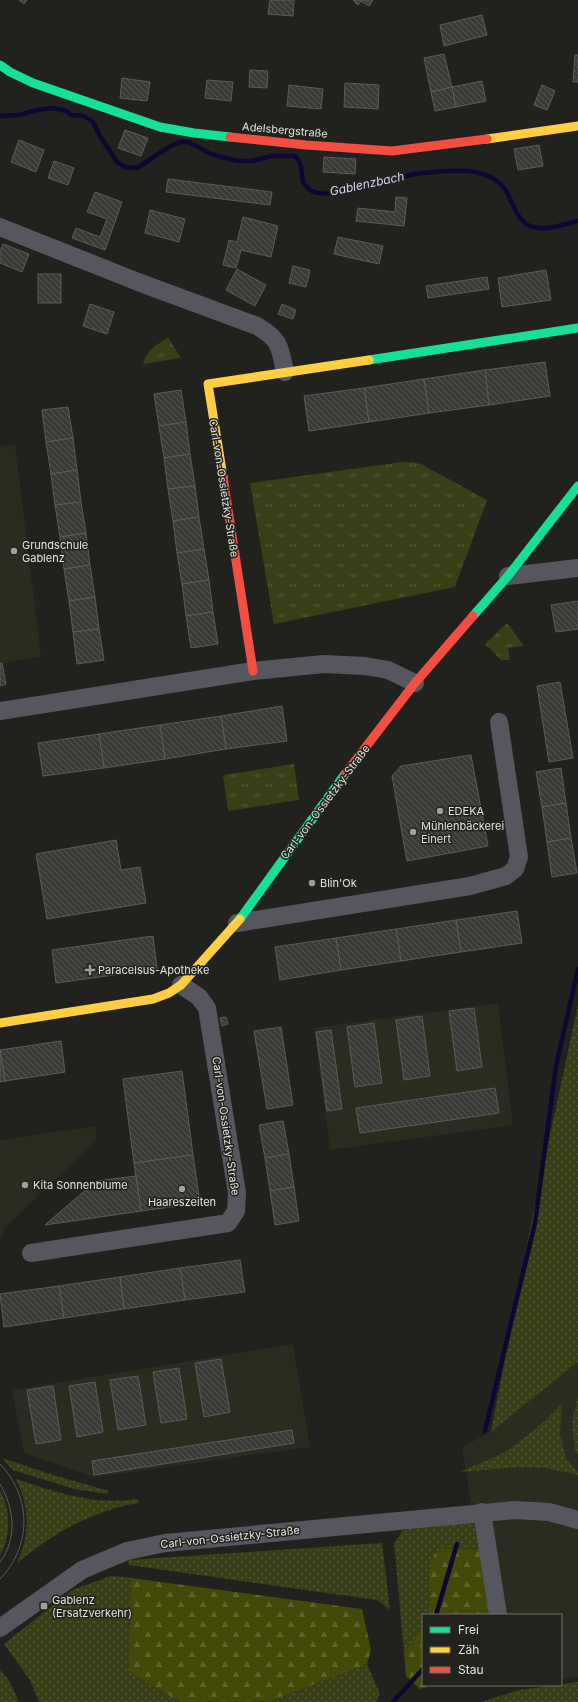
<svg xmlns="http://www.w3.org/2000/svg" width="578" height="1702" font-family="Inter,sans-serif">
<defs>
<pattern id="grass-dots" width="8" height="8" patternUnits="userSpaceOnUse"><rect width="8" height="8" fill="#393e16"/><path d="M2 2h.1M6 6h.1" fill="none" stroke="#565a37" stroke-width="1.8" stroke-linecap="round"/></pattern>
<pattern id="forest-firs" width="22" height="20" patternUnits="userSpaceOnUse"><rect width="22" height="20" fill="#434908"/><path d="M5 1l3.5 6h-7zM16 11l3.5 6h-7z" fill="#5e632c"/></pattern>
<pattern id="park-tufts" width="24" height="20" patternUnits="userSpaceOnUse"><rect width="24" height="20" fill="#393e16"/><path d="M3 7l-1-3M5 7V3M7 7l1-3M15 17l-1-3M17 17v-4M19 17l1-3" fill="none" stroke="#565a37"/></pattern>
<pattern id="building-back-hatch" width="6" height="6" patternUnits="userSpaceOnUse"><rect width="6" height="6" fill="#3a3a37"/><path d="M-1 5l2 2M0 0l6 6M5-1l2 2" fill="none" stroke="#565654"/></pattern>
</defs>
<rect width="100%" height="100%" fill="#21221d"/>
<g fill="#2a2c20">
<path d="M15 445 41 656 0 664V446Z"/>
<path d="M498 1003 513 1125 330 1150 314 1028Z"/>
<path d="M95 1126 97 1139 4 1229 0 1241V1140Z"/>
<path d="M293 1344 310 1447 95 1477 24 1453 12 1390Z"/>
<path d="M578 1362V1677L561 1679V1615H489L462 1447 491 1432Z"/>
</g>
<g fill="url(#grass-dots)">
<path d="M578 1005V1362L491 1432 533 1214Z"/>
<path d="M578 1396V1455L575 1451 572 1421Z"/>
<path d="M562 1403 560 1434 566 1459 578 1472V1475L547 1468 518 1467 460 1472C472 1466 485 1462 497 1456 522 1443 543 1423 562 1403Z"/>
<path d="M2 1458 50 1474 109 1491 108 1494 74 1489 13 1470Z"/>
<path d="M16 1479C56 1492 95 1506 138 1499L139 1503C93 1510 52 1534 17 1563 30 1534 30 1508 16 1479Z"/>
<path d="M0 1491C11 1511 11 1535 0 1556Z"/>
<path d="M474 1521 479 1550 441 1548 431 1560 429 1615H423V1626L404 1653 394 1543 403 1530Z"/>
<path d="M382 1543 390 1610 377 1600 129 1565 128 1560Z"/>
<path d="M111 1576 131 1578 128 1671 180 1702H39L30 1680 4 1644 72 1590Z"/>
<path d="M367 1664 380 1694 376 1702H268Z"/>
<path d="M0 1670 10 1682 19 1702H0Z"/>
<path d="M578 1682V1702H481L519 1690Z"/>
</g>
<g fill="url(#forest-firs)">
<path d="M441 1548 479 1550 489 1615H429L430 1560Z"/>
<path d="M131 1578 362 1609 371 1650 367 1664 268 1702H180L128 1671Z"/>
<path d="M423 1626V1685H433L420 1689 406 1676 404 1653Z"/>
</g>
<g fill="url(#park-tufts)">
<path d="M168 337 181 358 143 364C147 349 156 346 168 337Z"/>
<path d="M403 462H411L421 464 487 500 455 587 274 624 250 483Z"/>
<path d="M507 623 524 646 508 648 510 660H501L485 644Z"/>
<path d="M294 764 299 800 228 811 223 775Z"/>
</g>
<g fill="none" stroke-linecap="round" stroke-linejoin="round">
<g stroke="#0e0733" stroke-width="4.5">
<path d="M0 116 19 115 37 110 53 108 66 111 71 115 84 116 93 122 100 136 117 162 125 167 137 168 169 147 180 142H189L211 154 237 161H252L271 156H295C307 167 296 180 310 190 327 202 389 180 410 175 424 172 453 170 468 171 479 172 496 177 503 187 513 198 515 220 530 226 545 232 564 224 578 221"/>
<path d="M485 1431 535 1223 556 1066 578 969"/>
<path d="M436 1615 457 1544"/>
<path d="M393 1702 423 1669"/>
</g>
</g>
<g fill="url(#building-back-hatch)" stroke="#5b5c58">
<path d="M19 0H27L24 4Z"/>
<path d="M270 0H294L293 16 268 14Z"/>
<path d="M353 0H373L369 6 361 1 358 5Z"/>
<path d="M482 15 487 35 444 46 440 25Z"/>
<path d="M444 54 452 87 431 92 424 58Z"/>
<path d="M575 55H578V82H573Z"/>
<path d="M250 70 268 71 267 88 249 87Z"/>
<path d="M122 78 150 82 147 101 120 98Z"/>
<path d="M207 80 233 82 231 101 205 98Z"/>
<path d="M482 81 486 101 456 107 452 87Z"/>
<path d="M345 83 379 85 378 109 344 107Z"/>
<path d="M289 85 323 89 321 109 287 106Z"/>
<path d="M542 85 555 91 547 110 534 105Z"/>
<path d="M452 87 456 107 435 111 431 92Z"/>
<path d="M125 130 148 138 141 156 118 148Z"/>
<path d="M19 140 44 150 36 172 11 162Z"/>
<path d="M539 145 543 166 518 170 514 149Z"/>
<path d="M324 157 356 159 355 174 323 172Z"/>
<path d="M54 161 74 168 68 185 48 178Z"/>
<path d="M168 179 272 192 270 205 166 192Z"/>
<path d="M95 192 122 202 105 250 72 238 76 228 100 237 107 219 87 212Z"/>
<path d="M396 197 407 198 404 226 356 221 358 208 395 212Z"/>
<path d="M150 210 185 219 179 242 145 233Z"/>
<path d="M243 217 278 226 271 257 241 250 236 268 223 265 229 240 237 242Z"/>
<path d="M338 237 383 246 379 264 334 254Z"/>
<path d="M3 244 29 254 22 272 0 263V252Z"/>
<path d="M293 266 310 270 306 287 289 283Z"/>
<path d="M237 269 266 285 255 306 226 290Z"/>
<path d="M546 270 551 300 502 307 498 278Z"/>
<rect x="38" y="274" width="23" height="29"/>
<path d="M487 277 489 289 428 298 426 286Z"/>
<path d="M90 304 114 312 107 334 83 326Z"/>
<path d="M282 304 296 310 293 319 278 314Z"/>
<path d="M545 362 550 396 489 405 485 370Z"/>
<path d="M485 370 489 405 429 413 424 379Z"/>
<path d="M424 379 429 413 369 422 364 388Z"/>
<path d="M364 388 369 422 309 431 304 396Z"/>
<path d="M181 390 186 422 159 426 154 394Z"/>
<path d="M68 407 73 438 46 442 42 410Z"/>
<path d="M186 422 190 454 164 458 159 426Z"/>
<path d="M73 438 77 470 51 474 46 442Z"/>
<path d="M190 454 195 486 168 489 164 458Z"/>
<path d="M77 470 81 502 55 505 51 474Z"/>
<path d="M195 486 199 517 173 521 168 489Z"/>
<path d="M81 502 86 533 60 537 55 505Z"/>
<path d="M199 517 204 549 177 553 173 521Z"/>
<path d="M86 533 90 565 64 569 60 537Z"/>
<path d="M204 549 209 580 182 584 177 553Z"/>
<path d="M90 565 95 597 69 601 64 569Z"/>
<path d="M209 580 213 612 186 616 182 584Z"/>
<path d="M95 597 99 629 73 632 69 601Z"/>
<path d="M578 601V629L556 632 551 605Z"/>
<path d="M213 612 218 644 191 648 186 616Z"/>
<path d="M99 629 104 660 77 664 73 632Z"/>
<path d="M2 663 6 684 0 686V664Z"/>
<path d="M560 682 573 758 549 762 537 686Z"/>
<path d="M282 706 287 741 226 749 221 716Z"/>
<path d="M221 716 226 749 165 759 160 725Z"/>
<path d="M160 725 165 759 104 768 99 734Z"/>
<path d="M99 734 104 768 43 776 38 743Z"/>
<path d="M471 755 488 846 407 861 392 776 401 766Z"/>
<path d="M561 768 566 803 542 807 536 772Z"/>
<path d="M566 803 571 838 547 842 542 807Z"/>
<path d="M571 838 577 873 552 877 547 842Z"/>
<path d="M116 840 121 870 140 867 146 903 47 919 36 854Z"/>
<path d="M517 911 522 943 461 952 456 920Z"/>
<path d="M456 920 461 952 401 961 396 929Z"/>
<path d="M396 929 401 961 341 970 336 938Z"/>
<path d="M153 936 157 969 56 983 52 950Z"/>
<path d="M336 938 341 970 280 980 275 947Z"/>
<path d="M474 1008 482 1067 457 1071 449 1011Z"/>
<path d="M422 1016 430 1076 404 1080 396 1020Z"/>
<path d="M226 1017 228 1024 222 1026 220 1018Z"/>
<path d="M374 1023 382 1083 355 1087 347 1027Z"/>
<path d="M281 1027 293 1105 267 1109 254 1031Z"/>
<path d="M331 1030 342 1109 327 1111 316 1032Z"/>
<path d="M61 1041 65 1072 5 1081 0 1050Z"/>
<path d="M0 1050 5 1081 0 1082Z"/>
<path d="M182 1071 193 1155 134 1163 123 1079Z"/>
<path d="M495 1088 499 1113 360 1133 356 1108Z"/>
<path d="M283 1121 289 1154 265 1158 259 1125Z"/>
<path d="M289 1154 294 1187 270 1191 265 1158Z"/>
<path d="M193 1155 200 1203 141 1211 134 1163Z"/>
<path d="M136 1176 141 1211 45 1225 96 1181Z"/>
<path d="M294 1187 299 1221 275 1225 270 1191Z"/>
<path d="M240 1260 245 1292 185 1300 180 1268Z"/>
<path d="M180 1268 185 1300 124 1309 120 1277Z"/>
<path d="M120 1277 124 1309 64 1318 59 1286Z"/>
<path d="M59 1286 64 1318 4 1327 0 1294Z"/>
<path d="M221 1359 230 1412 204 1417 195 1363Z"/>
<path d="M179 1368 187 1419 161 1423 153 1372Z"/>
<path d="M138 1376 146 1425 118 1430 110 1380Z"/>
<path d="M95 1382 103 1432 77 1437 69 1386Z"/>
<path d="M53 1386 61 1440 36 1444 27 1390Z"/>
<path d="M292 1430 294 1443 94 1475 92 1461Z"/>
</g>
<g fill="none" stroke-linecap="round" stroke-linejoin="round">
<g stroke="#56575e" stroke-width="18">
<path d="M0 227 138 282 257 326C280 339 280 347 285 372"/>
<path d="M508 576 578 568"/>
<path d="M0 711 253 671 324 664 365 666 388 670 415 683"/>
<path d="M237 923 470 886 506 876 515 869 519 857 499 722"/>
<path d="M31 1253 228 1223 236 1211 237 1193 207 1008 199 997 181 985"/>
<path d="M482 1512 498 1615"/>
<path d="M0 1628 82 1570 127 1551 165 1543 515 1510 549 1512 578 1520"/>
</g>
<g stroke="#16e098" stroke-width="9">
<path d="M0 65 10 72 33 83 160 127 194 133 230 137"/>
<path d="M369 360 578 328"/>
<path d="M473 616 508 576 578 486"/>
<path d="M240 919 345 774"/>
</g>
<g stroke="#ffcf43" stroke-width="9">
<path d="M487 139 578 126"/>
<path d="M223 477 208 384 369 360"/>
<path d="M0 1023 153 999 169 993 181 985 240 919"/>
</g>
<g stroke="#f24e42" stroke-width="9">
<path d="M230 137 306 145 392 151 487 139"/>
<path d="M223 477 253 671"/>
<path d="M345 774 415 683 473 616"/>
</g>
<g stroke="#595a5c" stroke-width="1">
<path d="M0 1464C32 1497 32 1546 0 1579"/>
<path d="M0 1484C14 1508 18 1538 0 1562"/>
</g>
</g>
<g fill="#9fa09b" stroke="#22231c" stroke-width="1.5">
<circle cx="14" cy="551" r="4"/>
<circle cx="440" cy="811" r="4"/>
<circle cx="413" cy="832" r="4"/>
<circle cx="312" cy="883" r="4"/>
<path d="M88 964h4v4h4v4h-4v4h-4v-4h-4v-4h4z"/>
<circle cx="25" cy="1185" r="4"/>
<circle cx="182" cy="1189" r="4"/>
<rect x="40" y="1602" width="8" height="8" rx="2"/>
</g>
<g text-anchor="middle" stroke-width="3" stroke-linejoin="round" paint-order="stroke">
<g font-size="11" fill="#e3e4df" stroke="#22231c">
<text transform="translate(285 130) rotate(5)" y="4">Adelsbergstraße</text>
<text transform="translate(224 488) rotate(81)" y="4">Carl-von-Ossietzky-Straße</text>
<text transform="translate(325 802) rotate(-53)" y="4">Carl-von-Ossietzky-Straße</text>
<text transform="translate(226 1126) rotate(82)" y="4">Carl-von-Ossietzky-Straße</text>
<text transform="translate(230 1537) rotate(-6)" y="4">Carl-von-Ossietzky-Straße</text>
</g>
<g font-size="11" fill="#e3e4df" stroke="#22231c" text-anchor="start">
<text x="22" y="549">Grundschule<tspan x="22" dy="13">Gablenz</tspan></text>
<text x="448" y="815">EDEKA</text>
<text x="421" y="830">Mühlenbäckerei<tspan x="421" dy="13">Einert</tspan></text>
<text x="320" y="887">Blin'Ok</text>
<text x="98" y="974">Paracelsus-Apotheke</text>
<text x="33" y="1189">Kita Sonnenblume</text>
<text x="182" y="1206" text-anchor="middle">Haareszeiten</text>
<text x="52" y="1604">Gablenz<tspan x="52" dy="13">(Ersatzverkehr)</tspan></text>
</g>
<g font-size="12" font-style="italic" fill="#d0d4f7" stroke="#22231c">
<text transform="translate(367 184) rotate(-12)" y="4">Gablenzbach</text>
</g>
</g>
<rect x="422" y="1614" width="140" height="72" fill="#22231c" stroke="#6f706a"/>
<rect x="430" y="1627" width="20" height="6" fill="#16e098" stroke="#6f706a"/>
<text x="458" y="1634" font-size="12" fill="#e3e4df">Frei</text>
<rect x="430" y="1647" width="20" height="6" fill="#ffcf43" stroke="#6f706a"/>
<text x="458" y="1654" font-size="12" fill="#e3e4df">Zäh</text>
<rect x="430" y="1667" width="20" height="6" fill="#f24e42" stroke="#6f706a"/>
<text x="458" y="1674" font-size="12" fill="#e3e4df">Stau</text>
</svg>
